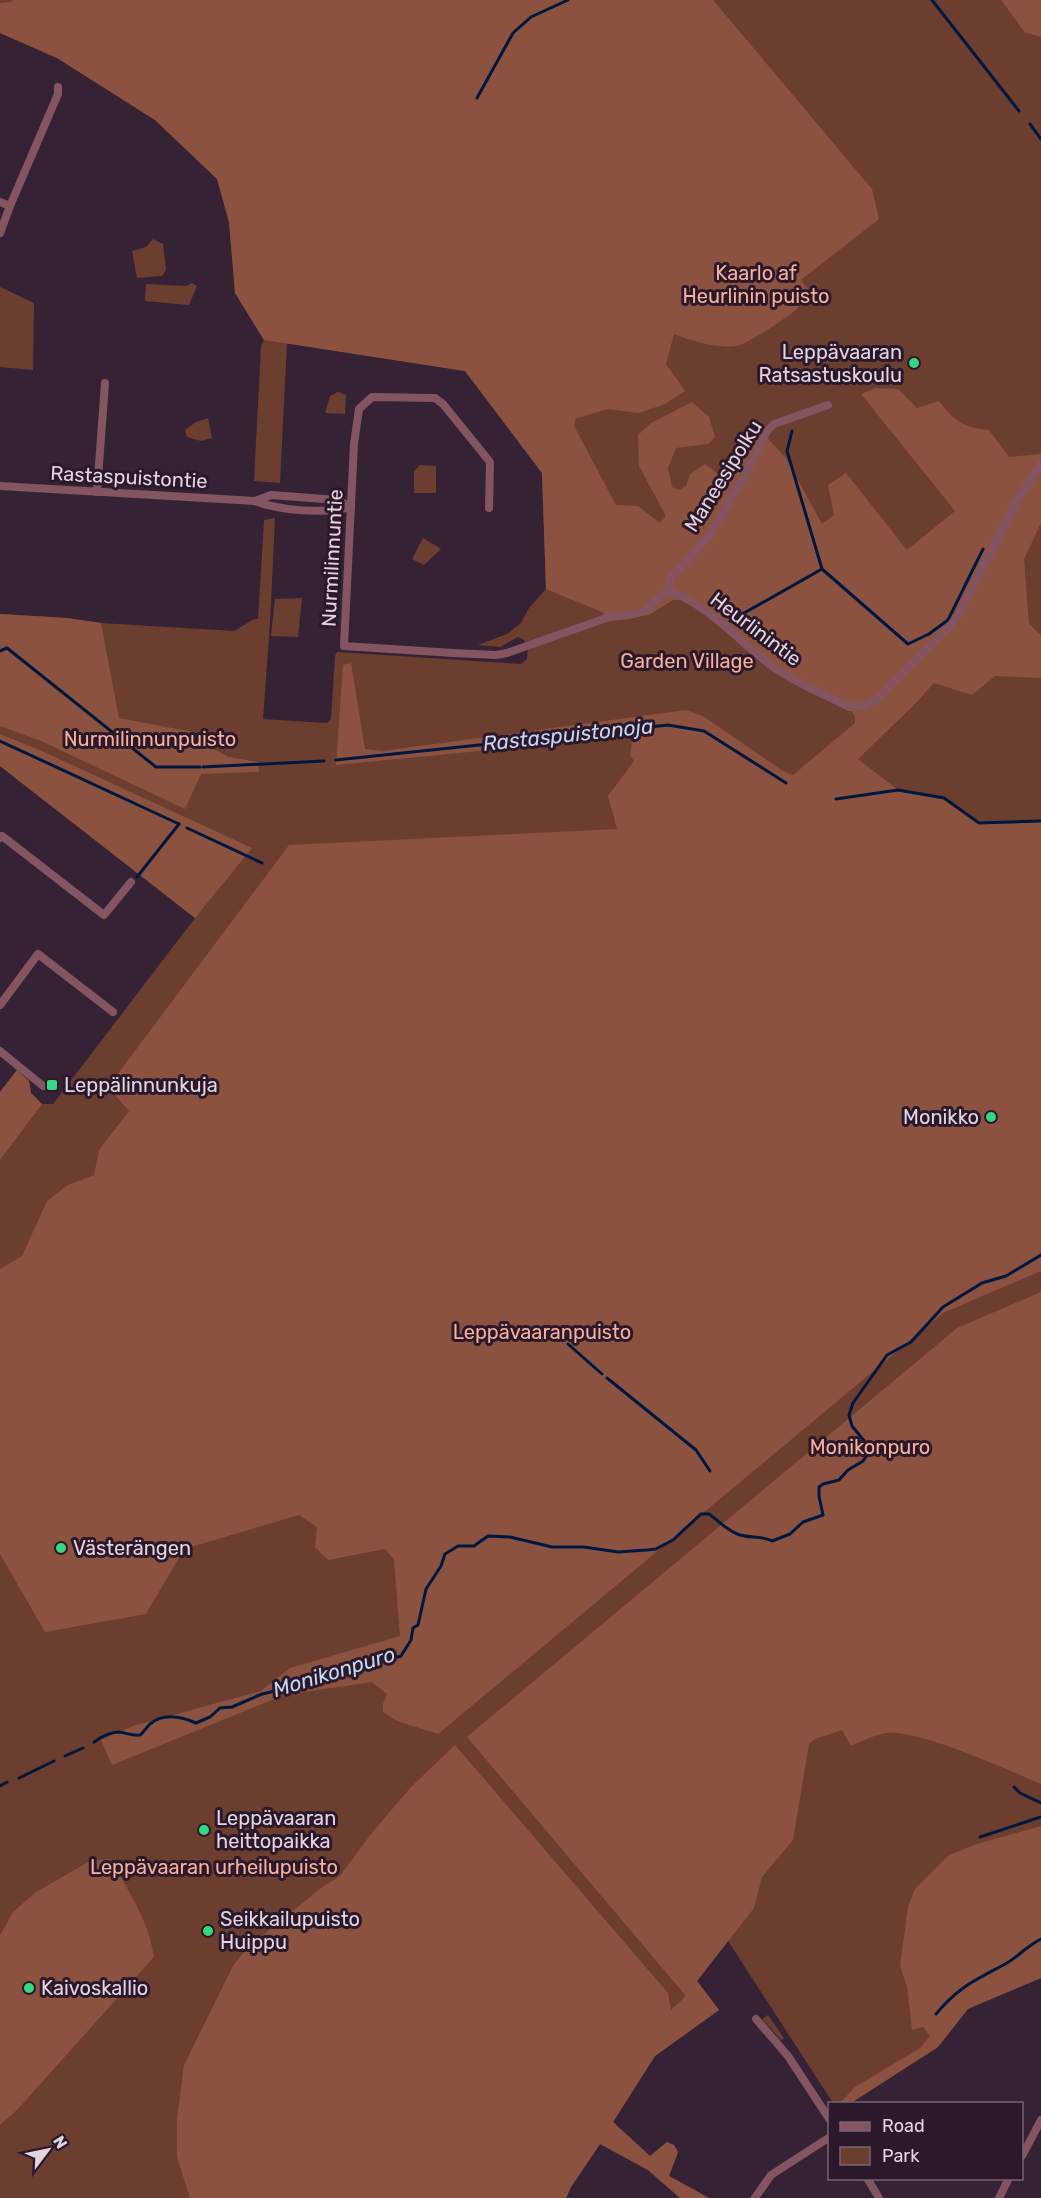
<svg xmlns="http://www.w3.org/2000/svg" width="1041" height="2198" font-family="Rubik,sans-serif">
<rect width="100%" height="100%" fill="#362235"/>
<g fill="#6b3e30">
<path d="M0 0H1001L1025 33 1041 37V1978L968 2008 938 2047 851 2103H833L728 1941 697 1981 719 2010 655 2056 613 2122 650 2156 667 2142 674 2145 678 2152 669 2176 709 2198H680L648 2170 600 2144 571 2187 566 2198H0V1092L17 1070 29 1081 31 1093 42 1104H53L195 918 0 766V614L67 618 101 623 234 631 254 619H258L264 520 275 518 270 623 263 719 327 723 331 719 335 656 337 652 521 664 527 659 528 649 524 640 518 637 500 647 478 645 507 634 521 623 529 608 546 589 542 473 465 371 287 343 280 483 254 481 261 346 264 340 235 293 229 222 217 179 155 120 57 58 0 33Z"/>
<path d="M153 239 163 244 166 270 162 276 137 278 132 251 146 247Z"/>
<path d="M192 283 197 286 189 305 145 301 146 284 186 286Z"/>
<path d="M0 287 34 303 33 370 0 367Z"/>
<path d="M338 392 346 395 345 414 325 413 330 396Z"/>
<path d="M208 418 212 438 201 441 187 437 185 430 196 422Z"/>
<path d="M420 465 436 466V493H414V471Z"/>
<path d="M423 538 441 549 424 565 412 559Z"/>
<path d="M302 598 298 637 271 636 275 599Z"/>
<path d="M768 2015 784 2038 781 2040 762 2019Z"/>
</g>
<g fill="#8c5240">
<path d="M13 0H713L872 189 879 219 801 280 809 291C803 296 802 304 796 310 788 317 747 344 737 346 718 349 692 341 674 334L666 364 685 391 665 404 639 413 607 409 575 419 574 426 616 505 638 506 660 523 666 516 639 466 638 435 651 423 692 402 709 417 715 437 708 444 676 448 668 468 672 487 679 490 686 486 690 474 705 464 721 476 735 452 737 435 761 421 760 430 786 458 822 524 834 515 828 485 846 473 907 550 955 511 861 394 875 388 898 389 917 408 939 401C953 420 964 428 989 430L1009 457 1041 454V523L1024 559 1029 624 1041 635V678L995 676 972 695 934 683 913 706 858 759 898 790 944 798 979 823 1041 821V1271L943 1313 438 1734 397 1721 383 1712V1704L387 1694 372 1682 284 1695 112 1765 101 1740 133 1726 261 1691 290 1668 400 1636 394 1560 385 1549 328 1560 315 1547 317 1527 299 1515 184 1549 146 1614 45 1632 0 1554V1269L22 1256 47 1201 68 1185 94 1175 99 1150 129 1111 108 1087 289 845 617 829 608 796 634 761 630 755 633 736 336 765 343 665 351 663 365 749 383 751 686 710 703 716 783 771 793 775 855 723V717L851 710 815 693 704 613 682 600H673L649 615 624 619H608L602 612 546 589 542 473 465 371 264 340 235 293 229 222 217 179 155 120 57 58 0 33V3L12 2Z"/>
<path d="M1001 0H1041V37L1025 33Z"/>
<path d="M0 614 67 618 101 623 119 718 198 733 211 748 229 757 258 762 259 772 201 774 185 809 41 741 0 726Z"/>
<path d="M0 734 44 752 252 848 195 918 0 766Z"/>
<path d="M17 1070 29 1081 31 1093 42 1104 0 1160V1092Z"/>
<path d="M1041 1292V1784C1008 1770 919 1729 886 1733 874 1735 862 1741 851 1746L842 1730 815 1739 809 1744 793 1840 762 1877 754 1908 697 1981 719 2010 655 2056 613 2122 650 2156 667 2142 674 2145 678 2152 669 2176 709 2198H680L648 2170 600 2144 571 2187 566 2198H190L177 2157V2119L184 2065 233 1966 248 1947 321 1888 340 1876 371 1834 411 1787 455 1745 668 1993 671 2010 686 1996 467 1737 957 1328Z"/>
<path d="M1041 1826V1978L968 2009 938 2047 851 2103H840L855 2087 920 2048 930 2036 923 2027 912 2030 907 1986 900 1966 908 1907 915 1889 949 1855 977 1844Z"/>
<path d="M110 1859C128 1890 149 1921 154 1957L18 2109 0 2125V1936L13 1912 36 1892 90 1861Z"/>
</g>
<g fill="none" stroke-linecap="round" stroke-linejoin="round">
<g stroke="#00173f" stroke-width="3">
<path d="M932 0 1019 111"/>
<path d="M477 98 513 33 531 17 568 0"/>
<path d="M1030 124 1041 139"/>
<path d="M792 431 787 451 822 569 908 644 929 634 948 620 983 549"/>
<path d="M730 621 822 569"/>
<path d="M0 651 7 648 156 767H200"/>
<path d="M0 741 179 824"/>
<path d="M336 760 668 725 704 731 786 783"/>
<path d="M203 767 324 761"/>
<path d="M836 799 898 790 944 798 979 823 1041 821"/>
<path d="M187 828 262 863"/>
<path d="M137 877 179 824"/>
<path d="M568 1344 602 1374"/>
<path d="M607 1378 696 1450 710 1471"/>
<path d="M94 1742C101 1737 110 1732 119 1732 127 1733 132 1736 140 1735 144 1732 146 1728 150 1724 164 1712 182 1717 196 1723L210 1717 220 1708 232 1707 262 1694 310 1683 401 1656 411 1640 413 1628 418 1625 426 1589 441 1566 445 1554 458 1546H474L488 1536 510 1537 552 1547H584L618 1552 647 1550 656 1549 673 1540 701 1514H709C719 1521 727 1531 740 1535 750 1538 764 1536 772 1541L790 1534 803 1522 823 1515 819 1496V1487L823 1484 839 1480 848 1470 863 1461 867 1455 866 1443 852 1426 849 1415 853 1403 887 1355 911 1342 943 1307 982 1283 1006 1276 1041 1255"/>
<path d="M65 1756 83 1748"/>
<path d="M19 1778 54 1761"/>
<path d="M0 1786 7 1782"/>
<path d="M1014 1787 1020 1793 1041 1803"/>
<path d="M980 1837 1041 1817"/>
<path d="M936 2014C959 1986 976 1980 1007 1963 1019 1956 1028 1945 1041 1939"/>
</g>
<g stroke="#845560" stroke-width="8">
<path d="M0 202 10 206 58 94V87"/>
<path d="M0 233 10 206"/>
<path d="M0 486 255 501C281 511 325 514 351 507"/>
<path d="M97 492 105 383"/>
<path d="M255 501 271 495 337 500 351 507"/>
<path d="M489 508 490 462 443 404 435 398 372 397 359 409 354 444 344 646 453 653 496 655 507 653 609 617 630 615 645 611 668 590C710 606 737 640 772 666 795 683 824 694 849 707L864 706 877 699 950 626 960 612 1015 504 1041 464"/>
<path d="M668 590 671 577 709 536 744 477 767 431 774 424 828 405"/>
<path d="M0 838 2 836 104 915 131 882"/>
<path d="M0 1005 38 954 113 1012"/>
<path d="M0 1051 43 1086"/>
<path d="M756 2019 788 2056 830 2120"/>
<path d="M1022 2156 1041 2120"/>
<path d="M867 2178 879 2198"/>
<path d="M755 2198 771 2175 830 2137"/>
<path d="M999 2198 1009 2178"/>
</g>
</g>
<g fill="#34d881" stroke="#2c182b" stroke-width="2">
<circle cx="914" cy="363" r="6"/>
<rect x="46" y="1079" width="12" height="12" rx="3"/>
<circle cx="991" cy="1117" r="6"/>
<circle cx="61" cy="1548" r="6"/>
<circle cx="204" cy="1830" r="6"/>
<circle cx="208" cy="1931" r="6"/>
<circle cx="29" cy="1988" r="6"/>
</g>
<g text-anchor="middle" stroke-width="6" stroke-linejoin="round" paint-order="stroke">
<g font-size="20" fill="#f8b09a" stroke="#2c182b">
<text x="756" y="280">Kaarlo af<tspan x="756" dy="23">Heurlinin puisto</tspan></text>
<text x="687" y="668">Garden Village</text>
<text x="150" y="746">Nurmilinnunpuisto</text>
<text x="542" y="1339">Leppävaaranpuisto</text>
<text x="870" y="1454">Monikonpuro</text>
<text x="214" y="1874">Leppävaaran urheilupuisto</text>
</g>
<g font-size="20" fill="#e2d4e1" stroke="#2c182b" text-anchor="start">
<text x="902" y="359" text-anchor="end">Leppävaaran<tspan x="902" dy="23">Ratsastuskoulu</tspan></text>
<text x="64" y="1092">Leppälinnunkuja</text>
<text x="979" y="1124" text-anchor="end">Monikko</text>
<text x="73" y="1555">Västerängen</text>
<text x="216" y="1825">Leppävaaran<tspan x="216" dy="23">heittopaikka</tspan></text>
<text x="220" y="1926">Seikkailupuisto<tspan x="220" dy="23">Huippu</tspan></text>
<text x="41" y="1995">Kaivoskallio</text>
</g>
<g font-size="20" fill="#e2d4e1" stroke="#2c182b">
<text transform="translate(723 476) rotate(-58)" y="7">Maneesipolku</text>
<text transform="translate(129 477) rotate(3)" y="7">Rastaspuistontie</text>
<text transform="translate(332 558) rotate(-87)" y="7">Nurmilinnuntie</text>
<text transform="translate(756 629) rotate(37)" y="7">Heurlinintie</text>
</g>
<g font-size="21" font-style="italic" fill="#c4d7f4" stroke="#2c182b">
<text transform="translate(568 735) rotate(-6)" y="7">Rastaspuistonoja</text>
<text transform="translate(334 1672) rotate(-17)" y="7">Monikonpuro</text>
</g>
</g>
<rect x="828" y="2102" width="195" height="78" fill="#2c182b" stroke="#756374" stroke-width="1.5"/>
<rect x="840" y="2122" width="30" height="9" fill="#845560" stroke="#756374" stroke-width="1.5"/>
<text x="882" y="2132" font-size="18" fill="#e2d4e1">Road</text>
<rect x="840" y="2147" width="30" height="18" fill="#6b3e30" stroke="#756374" stroke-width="1.5"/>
<text x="882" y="2162" font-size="18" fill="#e2d4e1">Park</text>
<g transform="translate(48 2150) rotate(58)" stroke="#2c182b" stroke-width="4.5" paint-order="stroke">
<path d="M0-4.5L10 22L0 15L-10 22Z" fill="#e2d4e1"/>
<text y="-9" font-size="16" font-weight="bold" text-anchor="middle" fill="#e2d4e1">N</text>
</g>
</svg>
